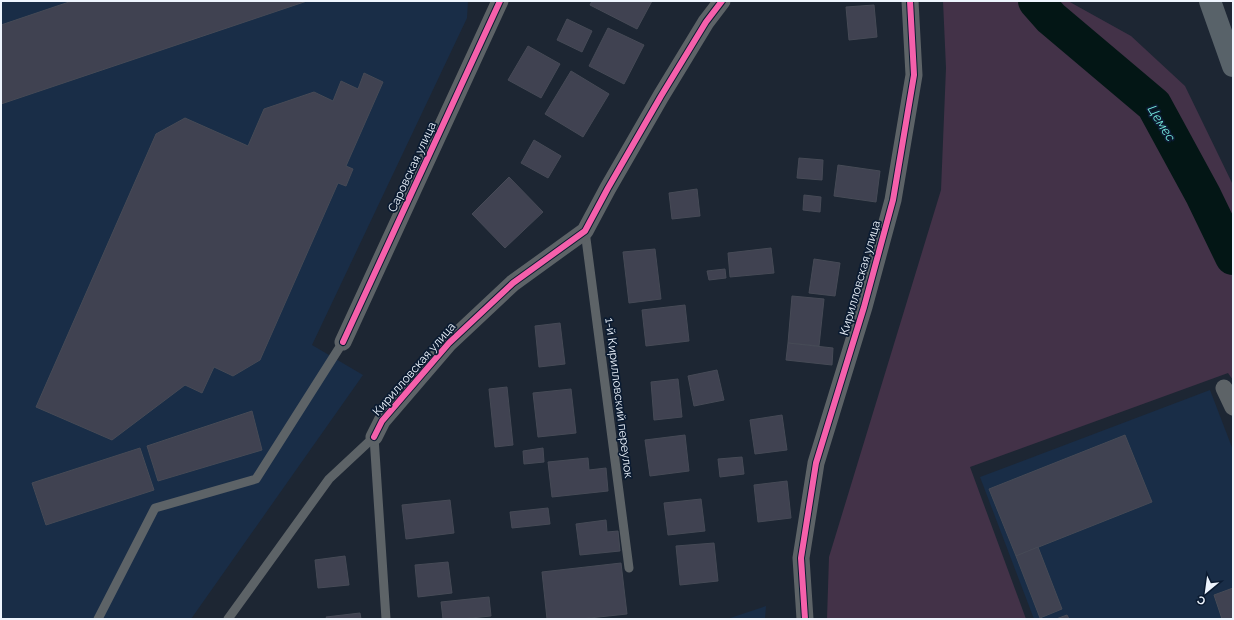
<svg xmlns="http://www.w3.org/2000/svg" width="1234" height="620" font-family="Raleway,sans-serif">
<rect width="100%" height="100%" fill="#1d2633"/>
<g fill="#192d47">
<path d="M1 1H468L467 18 312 345 363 375 191 619H1Z"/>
<path d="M1210 390 1233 450V619H1034L980 477Z"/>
<path d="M766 606 765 619H727Z"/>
</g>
<path fill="#433248" d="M943 1H1068L1131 36 1185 86 1233 185V380L1228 373 970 467 1026 619H827L829 557 941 190 946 68Z"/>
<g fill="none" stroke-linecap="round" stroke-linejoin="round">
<path stroke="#031615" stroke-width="36" d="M1036 1 1051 18 1154 105 1203 195 1233 257"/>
</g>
<g fill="#404251" stroke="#464a56">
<path d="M72 1H307L1 104V25Z"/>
<path d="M592 1H652L637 29 590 5Z"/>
<path d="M874 5 877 37 849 40 846 7Z"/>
<path d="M567 19 592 31 582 52 557 40Z"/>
<path d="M608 28 644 45 624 84 589 66Z"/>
<path d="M528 46 560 64 541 98 508 80Z"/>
<path d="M571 71 609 94 583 137 545 114Z"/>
<path d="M364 73 383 82 346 166 353 169 346 186 338 183 260 360 233 376 214 367 202 393 185 385 112 440 36 407 156 134 185 118 248 146 264 109 314 92 333 101 341 81 358 89Z"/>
<path d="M534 140 561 156 548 178 521 163Z"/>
<path d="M799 158 823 160 822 180 797 178Z"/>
<path d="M838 165 880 171 876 202 834 196Z"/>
<path d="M509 177 543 212 505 248 472 214Z"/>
<path d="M697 189 700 216 672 219 669 193Z"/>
<path d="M804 195 821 197 820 212 803 210Z"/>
<path d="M771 248 774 273 730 277 728 253Z"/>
<path d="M655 249 661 299 629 303 623 252Z"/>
<path d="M814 259 840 263 835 296 809 293Z"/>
<path d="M725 269 726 278 709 280 707 271Z"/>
<path d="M792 296 824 299 819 346 788 343Z"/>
<path d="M685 305 689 341 646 346 642 310Z"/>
<path d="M560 323 565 364 539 367 535 326Z"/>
<path d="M788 343 833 348 832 365 786 360Z"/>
<path d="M717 370 724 400 694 406 688 376Z"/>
<path d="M678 379 682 417 654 420 651 382Z"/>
<path d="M507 387 513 445 495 447 489 389Z"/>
<path d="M571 389 576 433 538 437 533 393Z"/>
<path d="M252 411 262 450 158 481 147 446Z"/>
<path d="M782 415 787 450 755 454 750 420Z"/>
<path d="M685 435 689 471 650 476 645 440Z"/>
<path d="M1125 435 1152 502 1016 556 989 489Z"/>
<path d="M140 448 154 490 46 525 32 483Z"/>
<path d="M543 448 544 462 524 464 523 451Z"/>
<path d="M742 457 744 474 720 477 718 459Z"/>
<path d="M588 458 589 470 606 468 608 491 552 497 548 462Z"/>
<path d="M787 481 791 518 758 522 754 485Z"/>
<path d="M701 499 705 531 668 535 664 503Z"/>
<path d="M450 500 454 533 406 539 402 505Z"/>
<path d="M548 508 550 524 512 528 510 512Z"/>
<path d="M606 520 607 532 618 531 620 551 580 555 576 524Z"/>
<path d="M714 543 718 581 680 585 676 546Z"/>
<path d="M1038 547 1062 609 1040 618 1016 556Z"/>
<path d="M345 556 349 585 318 588 315 560Z"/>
<path d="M448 562 452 593 418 597 415 565Z"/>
<path d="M621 563 627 614 580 619H547L542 572Z"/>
<path d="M1233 588V619H1222L1214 595Z"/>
<path d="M489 597 491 616 461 619H443L441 602Z"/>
<path d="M360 613 361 619H327L326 617Z"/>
<path d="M1067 615 1069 619H1056Z"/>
</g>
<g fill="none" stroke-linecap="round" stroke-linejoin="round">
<g stroke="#5d6367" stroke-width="9">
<path d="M585 231 629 568"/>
<path d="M374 437 386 619"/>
<path d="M98 619 155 508 256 479 343 342"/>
<path d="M228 619 329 479 374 437"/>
</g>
<g stroke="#5d6367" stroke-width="17">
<path d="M343 342 500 1"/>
<path d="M1224 388 1233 407"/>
<path d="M374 437 382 421 449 343 513 283 585 231 608 188 661 96 706 22 722 1"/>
<path d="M805 619 801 558 816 463 864 307 893 200 914 75 910 1"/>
</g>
<path stroke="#586269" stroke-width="22" d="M1210 1 1233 66"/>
<defs>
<g id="cycleway">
<path d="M343 342 500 1"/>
<path d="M374 437 382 421 449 343 513 283 585 231 608 188 661 96 706 22 722 1"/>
<path d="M805 619 801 558 816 463 864 307 893 200 914 75 910 1"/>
</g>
</defs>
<use href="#cycleway" stroke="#0b1b31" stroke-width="8"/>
<use href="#cycleway" stroke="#f560ab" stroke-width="6"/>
</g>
<g text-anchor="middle" stroke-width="3.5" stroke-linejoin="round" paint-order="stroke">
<g font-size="12" fill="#eef5fe" stroke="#0b1b31">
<text transform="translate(412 167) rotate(-65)" y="4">Саровская улица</text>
<text transform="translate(860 278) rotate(-74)" y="4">Кирилловская улица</text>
<text transform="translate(414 369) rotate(-49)" y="4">Кирилловская улица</text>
<text transform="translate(619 398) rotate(83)" y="4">1-й Кирилловский переулок</text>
</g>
<g font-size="13" font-style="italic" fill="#74e7dc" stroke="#0b1b31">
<text transform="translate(1162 123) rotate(58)" y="5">Цемес</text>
</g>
</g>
<rect width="1234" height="620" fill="none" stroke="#eef5fe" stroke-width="4"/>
<g transform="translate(1206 592) rotate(209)" stroke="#0b1b31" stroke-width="3" paint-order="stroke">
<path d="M0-3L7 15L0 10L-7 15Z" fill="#eef5fe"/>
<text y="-6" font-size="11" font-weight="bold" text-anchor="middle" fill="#eef5fe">С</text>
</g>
</svg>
